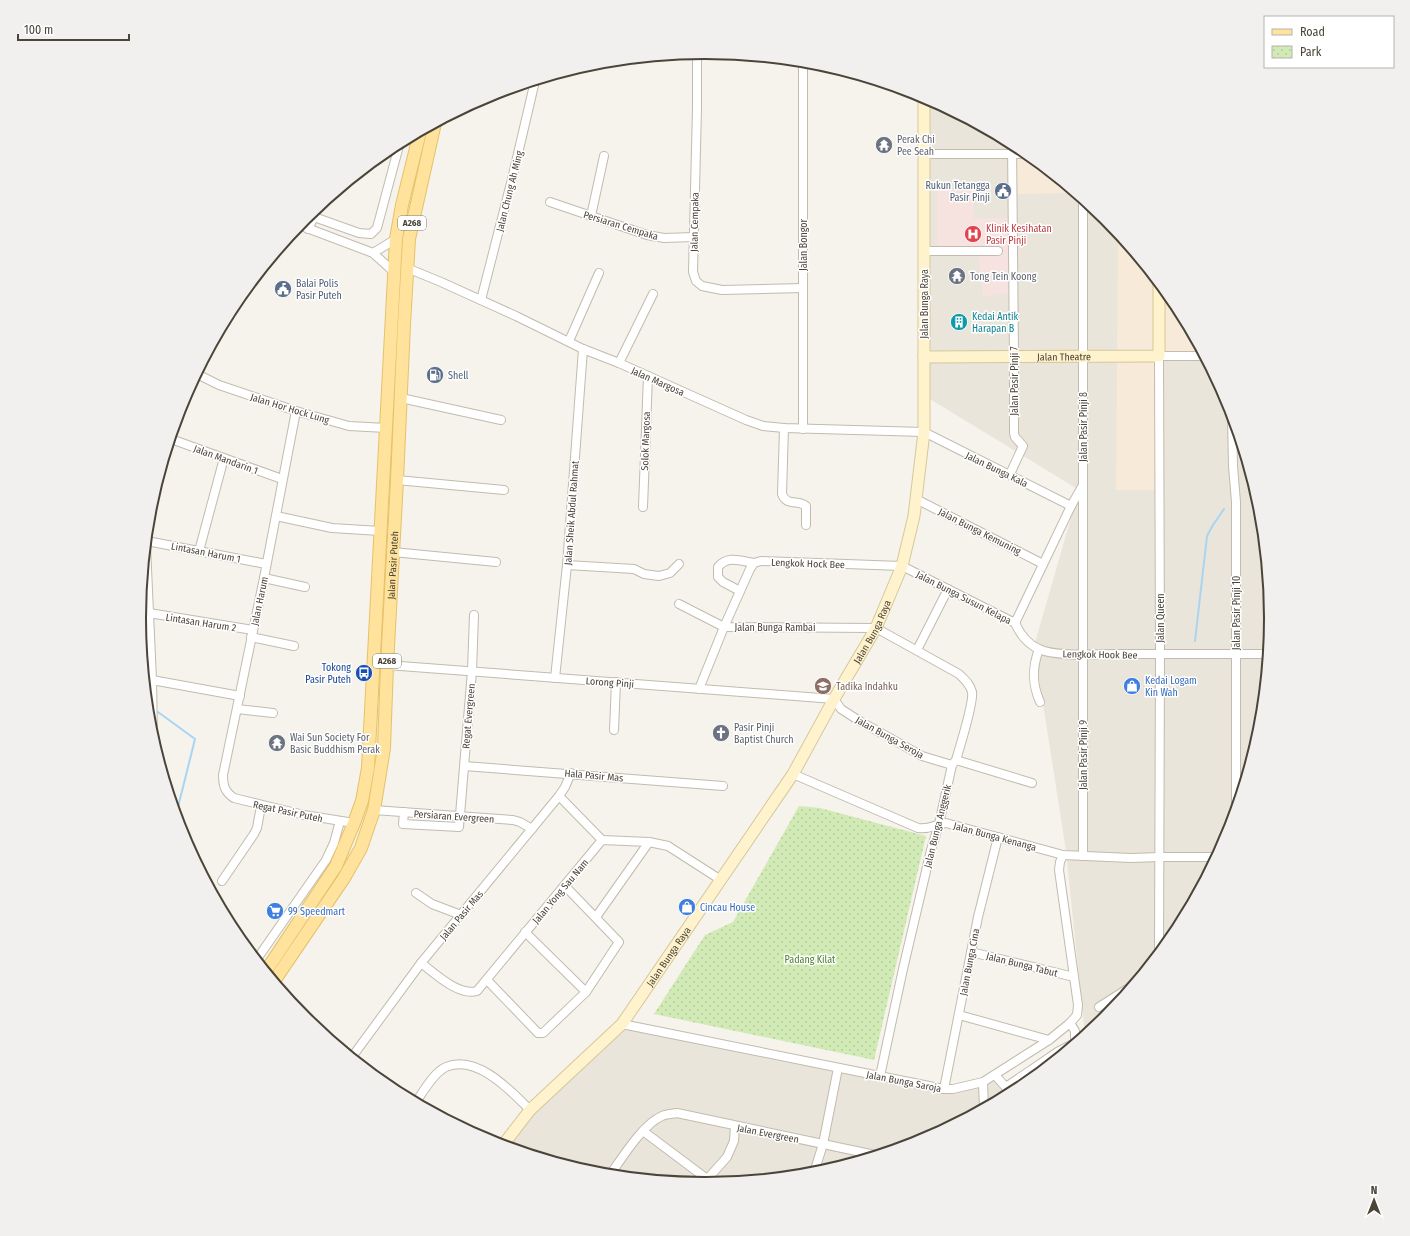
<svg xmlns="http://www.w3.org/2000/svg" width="1410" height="1236" font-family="'Fira Sans Condensed',sans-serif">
<defs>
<pattern id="park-dots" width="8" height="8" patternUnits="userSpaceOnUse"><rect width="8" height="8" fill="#d2eab5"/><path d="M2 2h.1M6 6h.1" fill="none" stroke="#b6ca9c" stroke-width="1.8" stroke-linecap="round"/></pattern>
</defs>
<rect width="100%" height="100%" fill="#f6f3ec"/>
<g fill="#eae5da">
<path d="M925 97 1020 148 1105 218 1176 304 1228 402 1260 508 1271 618 1260 729 1228 835 1175 933 1105 1018 1085 1035 1066 851 1034 646 1079 490 930 399Z"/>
<path d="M622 1024 944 1089 995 1075 1009 1094 921 1141 815 1173 705 1184 594 1173 503 1145Z"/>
</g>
<g fill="#f7ead8">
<path d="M1012 143 1020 148 1075 193 1011 194Z"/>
<path d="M1118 233 1176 304 1202 352 1159 355V490H1116Z"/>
</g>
<path fill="#f6e3e0" d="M937 190 974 191V218H1008L1010 293 983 297 978 250H937Z"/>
<path fill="url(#park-dots)" d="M799 806 820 808 926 836 874 1060 654 1014 705 935 733 922Z"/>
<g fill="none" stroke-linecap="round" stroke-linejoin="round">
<g stroke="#a9d4f2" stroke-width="2">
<path d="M1195 641 1207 536 1213 525 1224 509"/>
<path d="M158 712 195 739 176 815"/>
</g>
<defs>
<g id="minor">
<path d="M697 53V108L693 272 696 281 702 286 722 290 803 288"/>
<path d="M803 62V429"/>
<path d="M924 154H1027"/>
<path d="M1083 200V856"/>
<path d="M550 202 647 235 664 238 694 237"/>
<path d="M591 216 604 156"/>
<path d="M314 217 359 233 371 234 377 228 400 142"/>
<path d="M299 225 373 253 394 272"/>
<path d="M308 229 314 217 316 209"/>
<path d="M924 251H998"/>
<path d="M373 253 396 239"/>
<path d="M407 268 441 282 516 316 583 349 619 363 746 420 763 426 784 428 924 432 1071 506"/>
<path d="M481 300 512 179 535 81"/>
<path d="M569 341 599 273"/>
<path d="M619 363 653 294"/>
<path d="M197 374 219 385 296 411 349 426 386 428"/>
<path d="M401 398 501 420"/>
<path d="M296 411 264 578 223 775C223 786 225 792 234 798L304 815 354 823"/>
<path d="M1232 416 1233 466 1236 502V809"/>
<path d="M784 428 782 494C787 507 798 499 806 506V525"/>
<path d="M171 439 282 479"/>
<path d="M1010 474 1023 446 1015 437 1014 433V356L1012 143"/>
<path d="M397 480 504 490"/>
<path d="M916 499 1043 564"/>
<path d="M643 507 648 376"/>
<path d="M276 516 332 528 380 531"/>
<path d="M147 541 266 564"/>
<path d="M146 546 152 680 153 738"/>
<path d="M199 551 224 458"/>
<path d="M393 552 496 562"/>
<path d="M567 565 634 569 644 574 659 576 670 573 679 564"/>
<path d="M264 578 305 587"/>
<path d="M740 591 723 582 718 577V567C728 555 741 561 754 563"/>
<path d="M679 604 724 627 876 628 959 674C965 680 970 684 972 692 974 703 960 746 956 760L952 765 939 824 931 850 903 969 880 1076"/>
<path d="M149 613 253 630"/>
<path d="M1015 623 1071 506 1083 485"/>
<path d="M251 637 294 646"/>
<path d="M1039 649C1032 668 1032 684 1040 702"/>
<path d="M917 650 948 589"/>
<path d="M387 665 834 699 841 709 858 720 922 756 952 765"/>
<path d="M555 678 567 565 583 349"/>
<path d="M152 680 240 696"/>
<path d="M699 689 724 627 750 569 754 563 761 561 902 566 1015 623C1020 634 1027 644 1039 649 1056 657 1095 654 1115 654 1166 654 1217 654 1267 654"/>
<path d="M237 709 273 713"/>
<path d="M614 730 616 682"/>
<path d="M956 760 1032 783"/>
<path d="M464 766 723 786"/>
<path d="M793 774 918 828C931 830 934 824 946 823L1063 855 1131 858 1160 857H1216"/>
<path d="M559 796 602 840"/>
<path d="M374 810 513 820 520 822 532 829"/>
<path d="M404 812 403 824 459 827 472 671 474 615"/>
<path d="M222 881 254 834 257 828 261 806"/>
<path d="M565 886 619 942 586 992"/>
<path d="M416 893 432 904 461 915"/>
<path d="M596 917 649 842"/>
<path d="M971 952 1074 977"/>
<path d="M1159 953 1160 654 1159 356H1204"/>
<path d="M257 959 326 860 334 843 340 821"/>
<path d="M421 963C436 974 458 996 477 991L602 840 649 842 668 846 721 880"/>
<path d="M487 980 538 1033H543L586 992 525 932"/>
<path d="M1099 1007 1132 986"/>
<path d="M959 1015 1049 1040"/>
<path d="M1070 1023 1075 1031V1043"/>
<path d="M622 1024 944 1089H953L983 1082 1049 1040 1070 1023 1077 1015 1078 1005 1076 991 1059 870 1060 862 1063 855"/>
<path d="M352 1057 421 963 559 796 565 787 571 773"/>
<path d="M995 1075 1011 1093"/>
<path d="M983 1082 984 1108"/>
<path d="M1006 1087 1059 1051 1075 1043"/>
<path d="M944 1089 978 917 998 837"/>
<path d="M416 1102C423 1092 434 1072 446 1067 477 1054 511 1091 530 1110"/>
<path d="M643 1131 707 1179"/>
<path d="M814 1173 823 1144 838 1068"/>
<path d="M610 1175C622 1158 643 1124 662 1116 666 1114 672 1114 677 1113L875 1155"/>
<path d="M703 1184 727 1157 734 1141 735 1126"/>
</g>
<g id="secondary">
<path id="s1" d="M924 357 1159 356V284"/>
<path id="s2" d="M503 1145 530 1110 622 1024 793 774 834 699 876 628 902 566 914 516 924 432V96"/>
</g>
<g id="primary">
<path d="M266 971 336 866 354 823 362 801 368 768 396 239 402 205 420 132"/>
<path id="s3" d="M274 981 344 878 361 848 374 810 384 748 387 665 397 480 404 324 409 239 435 123"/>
</g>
</defs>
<use href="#minor" stroke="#c2bbae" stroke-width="10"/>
<use href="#secondary" stroke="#d6c79b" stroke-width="13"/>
<use href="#primary" stroke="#e6c16a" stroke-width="14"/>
<use href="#minor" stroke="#fff" stroke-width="8"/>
<use href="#secondary" stroke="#fff3cd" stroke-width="11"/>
<use href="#primary" stroke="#ffe39c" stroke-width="12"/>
</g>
<defs>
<symbol id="temple-disc" viewBox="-11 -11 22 22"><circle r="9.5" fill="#6b7280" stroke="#fff"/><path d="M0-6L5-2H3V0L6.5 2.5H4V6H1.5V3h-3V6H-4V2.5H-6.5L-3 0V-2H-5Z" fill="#fff"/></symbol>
<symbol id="civic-disc" viewBox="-11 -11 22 22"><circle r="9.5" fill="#5c6f8a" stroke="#fff"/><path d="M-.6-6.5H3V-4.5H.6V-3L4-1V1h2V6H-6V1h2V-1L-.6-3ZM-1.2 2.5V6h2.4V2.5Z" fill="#fff"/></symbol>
<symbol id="hospital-disc" viewBox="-11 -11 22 22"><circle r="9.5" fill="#e0444e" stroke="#fff"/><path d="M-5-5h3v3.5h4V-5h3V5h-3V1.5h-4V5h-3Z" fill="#fff"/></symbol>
<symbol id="building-disc" viewBox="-11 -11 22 22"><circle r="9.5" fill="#0f9aa8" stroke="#fff"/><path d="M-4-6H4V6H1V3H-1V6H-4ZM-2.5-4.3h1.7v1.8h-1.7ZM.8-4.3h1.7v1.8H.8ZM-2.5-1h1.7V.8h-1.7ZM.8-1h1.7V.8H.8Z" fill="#fff"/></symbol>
<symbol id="fuel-disc" viewBox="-11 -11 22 22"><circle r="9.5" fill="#5c6f8a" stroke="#fff"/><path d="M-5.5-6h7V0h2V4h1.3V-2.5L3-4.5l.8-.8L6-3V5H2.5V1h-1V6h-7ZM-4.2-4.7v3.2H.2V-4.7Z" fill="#fff"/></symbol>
<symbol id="bus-disc" viewBox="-11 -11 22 22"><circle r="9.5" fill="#1a4fb4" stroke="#fff"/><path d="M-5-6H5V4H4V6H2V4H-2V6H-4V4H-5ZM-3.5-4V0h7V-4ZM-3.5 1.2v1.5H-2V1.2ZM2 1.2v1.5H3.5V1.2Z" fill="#fff"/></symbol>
<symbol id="school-disc" viewBox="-11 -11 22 22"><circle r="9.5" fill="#8d6e63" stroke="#fff"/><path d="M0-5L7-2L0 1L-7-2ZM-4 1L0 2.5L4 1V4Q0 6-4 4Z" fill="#fff"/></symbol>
<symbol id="shop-disc" viewBox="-11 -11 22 22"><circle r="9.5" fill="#3f7fe0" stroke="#fff"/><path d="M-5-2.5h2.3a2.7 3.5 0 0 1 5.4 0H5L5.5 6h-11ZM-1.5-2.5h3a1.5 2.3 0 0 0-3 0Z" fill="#fff"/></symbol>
<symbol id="church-disc" viewBox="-11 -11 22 22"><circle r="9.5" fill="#6b7280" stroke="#fff"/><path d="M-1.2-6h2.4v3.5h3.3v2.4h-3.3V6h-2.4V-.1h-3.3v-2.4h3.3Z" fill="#fff"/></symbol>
<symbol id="supermarket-disc" viewBox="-11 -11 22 22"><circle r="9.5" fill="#3f7fe0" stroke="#fff"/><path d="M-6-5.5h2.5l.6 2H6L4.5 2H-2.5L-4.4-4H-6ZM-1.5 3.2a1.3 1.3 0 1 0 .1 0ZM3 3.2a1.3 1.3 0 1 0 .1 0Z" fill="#fff"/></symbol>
</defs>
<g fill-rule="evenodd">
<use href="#temple-disc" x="874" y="135" width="20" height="20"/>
<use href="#civic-disc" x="993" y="181" width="20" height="20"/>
<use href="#hospital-disc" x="963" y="224" width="20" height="20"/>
<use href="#temple-disc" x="947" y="266" width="20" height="20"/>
<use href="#civic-disc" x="273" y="279" width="20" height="20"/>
<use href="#building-disc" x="949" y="312" width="20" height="20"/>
<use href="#fuel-disc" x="425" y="365" width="20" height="20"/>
<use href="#bus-disc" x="354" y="663" width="20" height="20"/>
<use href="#school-disc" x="813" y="676" width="20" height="20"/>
<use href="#shop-disc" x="1122" y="676" width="20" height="20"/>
<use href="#church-disc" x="711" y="723" width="20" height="20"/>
<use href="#temple-disc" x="267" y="733" width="20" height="20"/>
<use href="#shop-disc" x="677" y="897" width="20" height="20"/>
<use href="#supermarket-disc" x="265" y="901" width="20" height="20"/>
</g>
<g text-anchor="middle" stroke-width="3" stroke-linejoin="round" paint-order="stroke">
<g fill="#fff" stroke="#817c74" stroke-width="1">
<rect x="398" y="216" width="28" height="14" rx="3"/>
<rect x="373" y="654" width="28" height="14" rx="3"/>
</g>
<g font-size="9" font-weight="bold" fill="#4b4439">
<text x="412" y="226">A268</text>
<text x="387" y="664">A268</text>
</g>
<g font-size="10" fill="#5b616d" stroke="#fff" text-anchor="start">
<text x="897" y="143">Perak Chi<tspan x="897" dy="12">Pee Seah</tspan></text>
<text x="970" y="280">Tong Tein Koong</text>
<text x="734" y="731">Pasir Pinji<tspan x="734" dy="12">Baptist Church</tspan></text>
<text x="290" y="741">Wai Sun Society For<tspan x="290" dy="12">Basic Buddhism Perak</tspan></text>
</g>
<g font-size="10" fill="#4e5e75" stroke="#fff" text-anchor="start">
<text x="990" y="189" text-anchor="end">Rukun Tetangga<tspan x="990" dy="12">Pasir Pinji</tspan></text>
<text x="296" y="287">Balai Polis<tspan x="296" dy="12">Pasir Puteh</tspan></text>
<text x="448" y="379">Shell</text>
</g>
<g font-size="10" fill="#4b4439" stroke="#fff">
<text transform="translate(509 191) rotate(-76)" y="4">Jalan Chung Ah Ming</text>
<text transform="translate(694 222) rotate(-89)" y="4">Jalan Cempaka</text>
<text transform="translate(621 225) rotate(17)" y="4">Persiaran Cempaka</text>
<text transform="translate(803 245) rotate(-90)" y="4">Jalan Bongor</text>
<text transform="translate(924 304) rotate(-90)" y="4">Jalan Bunga Raya</text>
<text dy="4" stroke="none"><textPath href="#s1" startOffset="140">Jalan Theatre</textPath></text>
<text transform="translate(658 381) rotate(24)" y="4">Jalan Margosa</text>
<text transform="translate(1014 381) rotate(-90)" y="4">Jalan Pasir Pinji 7</text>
<text transform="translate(290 408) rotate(17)" y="4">Jalan Hor Hock Lung</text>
<text transform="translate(1083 427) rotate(-90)" y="4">Jalan Pasir Pinji 8</text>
<text transform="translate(645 441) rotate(-88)" y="4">Solok Margosa</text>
<text transform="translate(226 459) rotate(20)" y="4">Jalan Mandarin 1</text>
<text transform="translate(997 469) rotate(26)" y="4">Jalan Bunga Kala</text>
<text transform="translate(571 513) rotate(-86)" y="4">Jalan Sheik Abdul Rahmat</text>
<text transform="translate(980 531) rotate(27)" y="4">Jalan Bunga Kemuning</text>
<text transform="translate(206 552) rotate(11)" y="4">Lintasan Harum 1</text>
<text transform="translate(808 563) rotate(2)" y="4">Lengkok Hock Bee</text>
<text dy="4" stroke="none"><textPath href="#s3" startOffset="445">Jalan Pasir Puteh</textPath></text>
<text transform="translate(964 597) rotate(27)" y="4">Jalan Bunga Susun Kelapa</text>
<text transform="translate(259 601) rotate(-78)" y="4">Jalan Harum</text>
<text transform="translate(1236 613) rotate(-90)" y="4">Jalan Pasir Pinji 10</text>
<text transform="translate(1160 618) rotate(-90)" y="4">Jalan Queen</text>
<text transform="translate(201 622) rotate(9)" y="4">Lintasan Harum 2</text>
<text x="775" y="631">Jalan Bunga Rambai</text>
<text dy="4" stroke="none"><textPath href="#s2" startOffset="636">Jalan Bunga Raya</textPath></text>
<text transform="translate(1100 654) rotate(1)" y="4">Lengkok Hook Bee</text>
<text transform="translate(610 682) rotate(4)" y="4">Lorong Pinji</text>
<text transform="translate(468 716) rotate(-85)" y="4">Regat Evergreen</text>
<text transform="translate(890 737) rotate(29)" y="4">Jalan Bunga Seroja</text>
<text transform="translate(1083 755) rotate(-90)" y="4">Jalan Pasir Pinji 9</text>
<text transform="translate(594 775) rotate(5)" y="4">Hala Pasir Mas</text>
<text transform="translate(288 811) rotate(12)" y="4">Regat Pasir Puteh</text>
<text transform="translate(454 816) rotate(4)" y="4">Persiaran Evergreen</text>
<text transform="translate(937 826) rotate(-76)" y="4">Jalan Bunga Anggerik</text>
<text transform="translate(995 836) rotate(15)" y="4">Jalan Bunga Kenanga</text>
<text transform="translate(560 891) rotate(-50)" y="4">Jalan Yong Sau Nam</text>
<text transform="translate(461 915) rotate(-50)" y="4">Jalan Pasir Mas</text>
<text dy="4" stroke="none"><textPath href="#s2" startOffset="252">Jalan Bunga Raya</textPath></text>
<text transform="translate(969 962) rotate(-79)" y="4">Jalan Bunga Cina</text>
<text transform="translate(1022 964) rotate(14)" y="4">Jalan Bunga Tabut</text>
<text transform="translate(904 1081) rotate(11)" y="4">Jalan Bunga Saroja</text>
<text transform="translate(768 1133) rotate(11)" y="4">Jalan Evergreen</text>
</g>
<g font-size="10" fill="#be3a42" stroke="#fff" text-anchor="start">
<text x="986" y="232">Klinik Kesihatan<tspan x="986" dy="12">Pasir Pinji</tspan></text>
</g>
<g font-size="10" fill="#0d838f" stroke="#fff" text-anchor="start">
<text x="972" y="320">Kedai Antik<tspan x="972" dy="12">Harapan B</tspan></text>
</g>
<g font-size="10" fill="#164399" stroke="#fff" text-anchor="end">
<text x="351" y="671">Tokong<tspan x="351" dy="12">Pasir Puteh</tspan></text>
</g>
<g font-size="10" fill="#366cbe" stroke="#fff" text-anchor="start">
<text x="1145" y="684">Kedai Logam<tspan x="1145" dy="12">Kin Wah</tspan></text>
<text x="700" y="911">Cincau House</text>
<text x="288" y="915">99 Speedmart</text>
</g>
<g font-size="10" fill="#785e54" stroke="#fff" text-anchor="start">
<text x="836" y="690">Tadika Indahku</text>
</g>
<g font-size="10" fill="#4a7f2a" stroke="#fff">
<text x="810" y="963">Padang Kilat</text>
</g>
</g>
<path d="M0 0H1410V1236H0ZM146 618a559 559 0 1 1 1118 0a559 559 0 1 1-1118 0Z" fill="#f1f0ef" fill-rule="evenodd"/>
<path fill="none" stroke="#4b4439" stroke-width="2" d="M146 618a559 559 0 1 1 1118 0a559 559 0 1 1-1118 0Z"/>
<rect x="1264" y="16" width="130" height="52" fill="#ffffff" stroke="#b7b4b0"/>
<rect x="1272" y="29" width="20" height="6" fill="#ffe39c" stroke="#b7b4b0"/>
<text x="1300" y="36" font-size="12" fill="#4b4439">Road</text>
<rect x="1272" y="46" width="20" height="12" fill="url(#park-dots)" stroke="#b7b4b0"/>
<text x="1300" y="56" font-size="12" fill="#4b4439">Park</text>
<g transform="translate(1374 1200)" stroke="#ffffff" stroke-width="3" paint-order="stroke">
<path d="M0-3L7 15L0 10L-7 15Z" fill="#4b4439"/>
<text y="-6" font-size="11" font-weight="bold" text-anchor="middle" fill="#4b4439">N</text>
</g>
<path d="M18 34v6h111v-6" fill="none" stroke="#4b4439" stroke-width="2"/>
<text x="24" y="34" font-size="12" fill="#4b4439" stroke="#ffffff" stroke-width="3" paint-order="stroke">100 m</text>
</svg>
